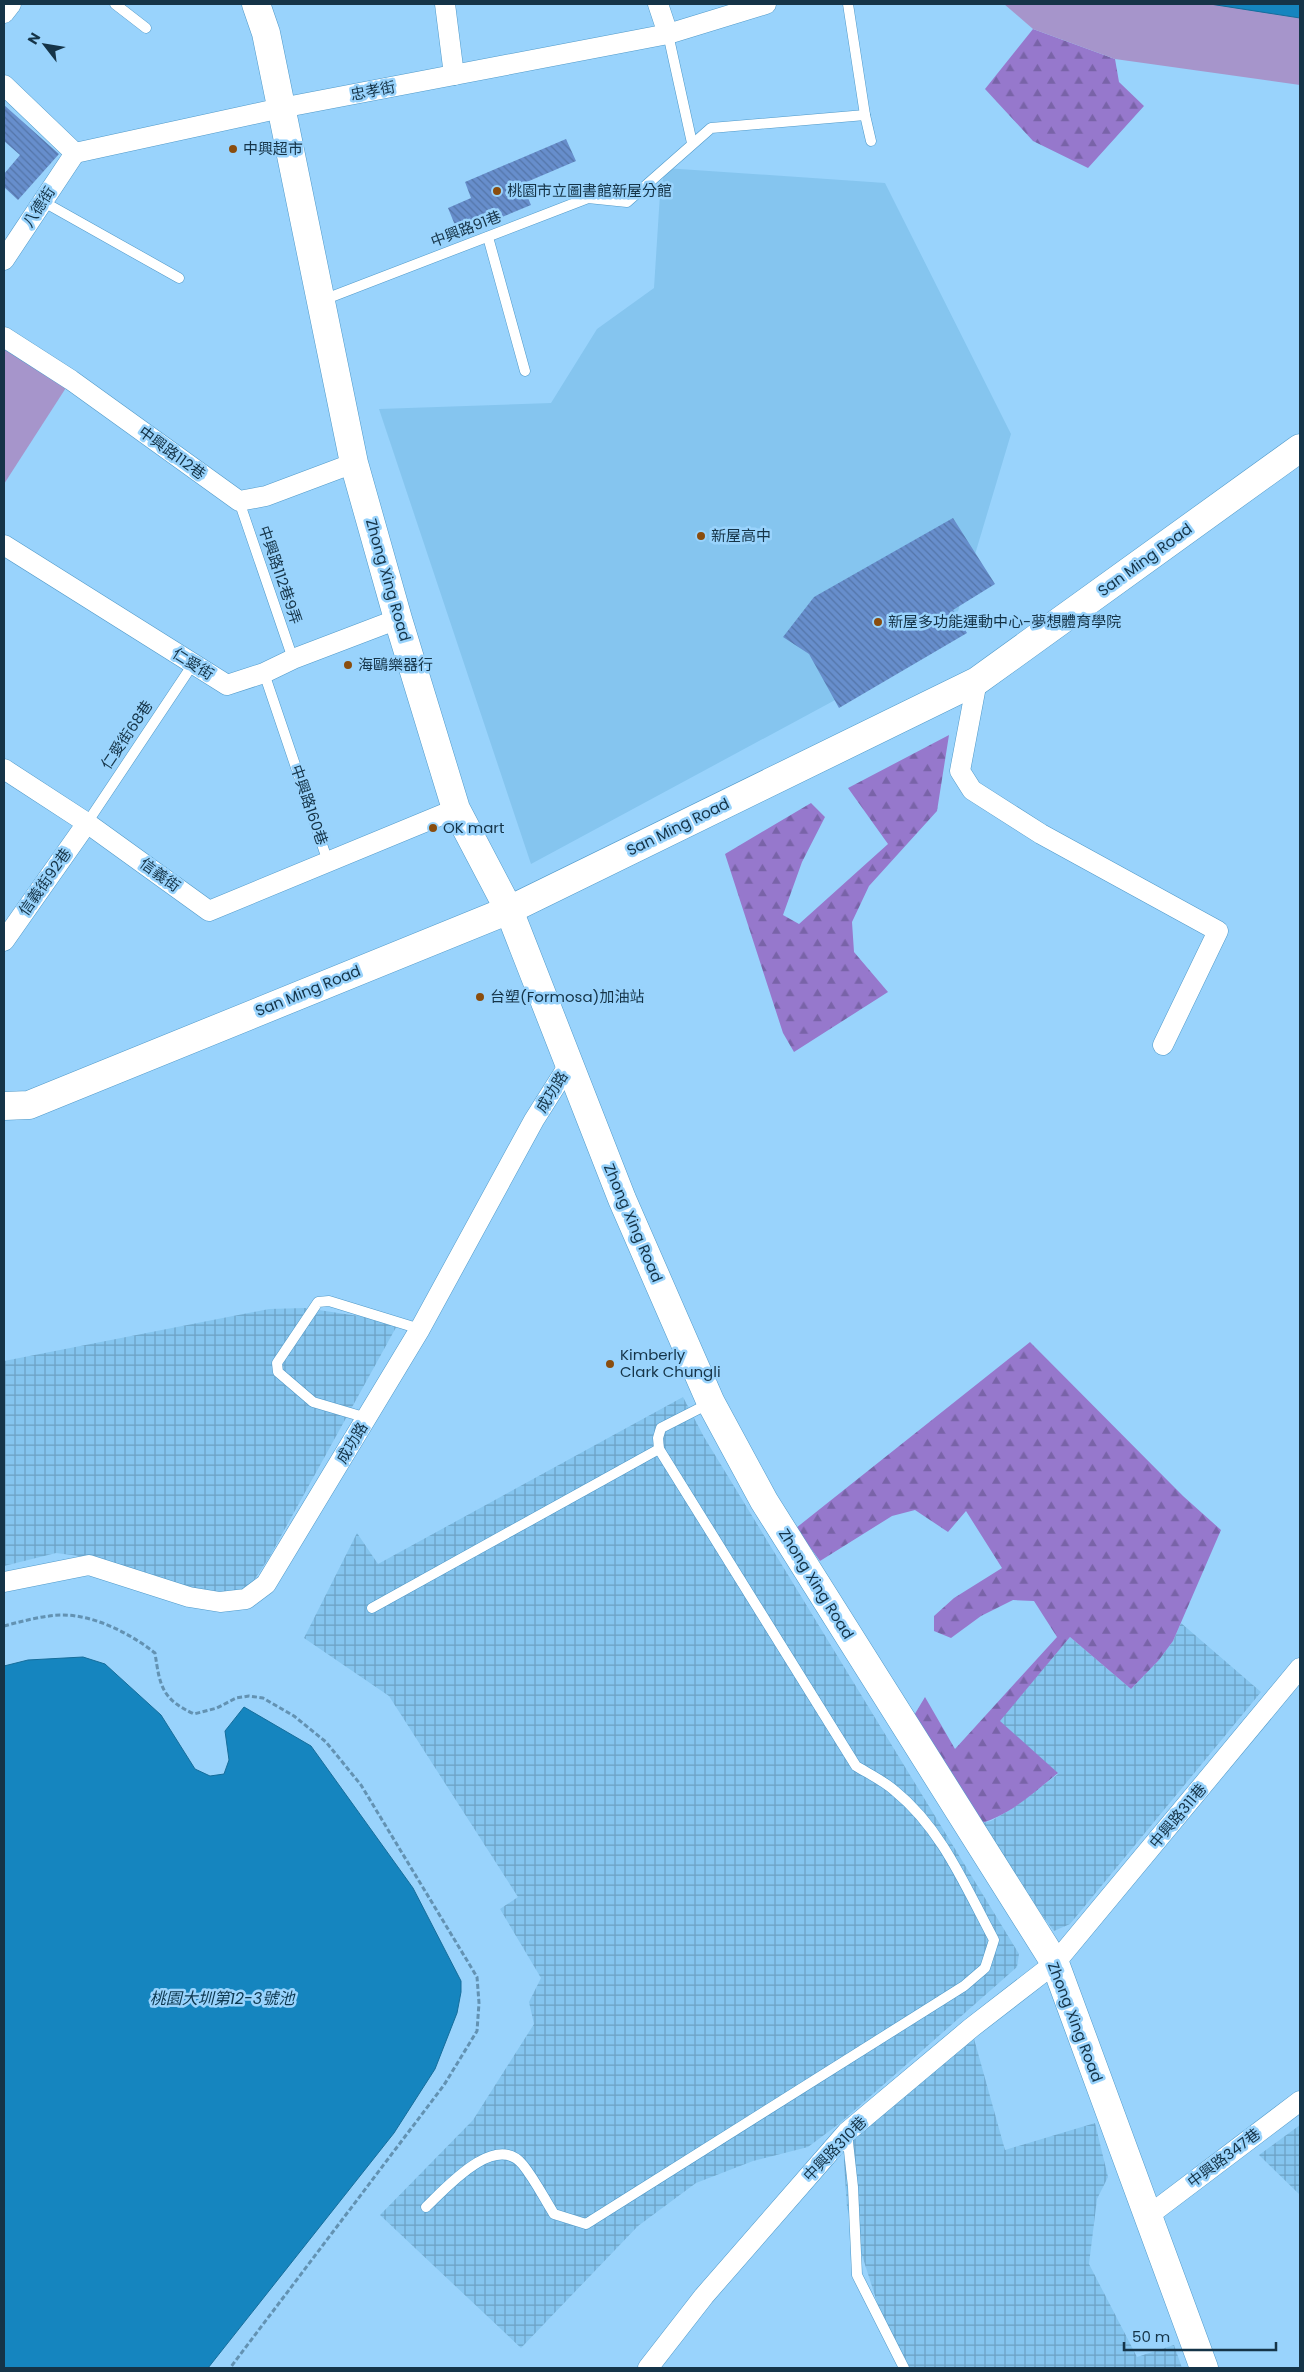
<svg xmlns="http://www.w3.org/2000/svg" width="1304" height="2372" font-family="Poppins,'Noto Sans TC',sans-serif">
<defs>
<pattern id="industrial-grid" width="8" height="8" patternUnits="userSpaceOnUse" patternTransform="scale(1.25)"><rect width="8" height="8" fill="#85c5ef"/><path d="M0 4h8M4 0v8" fill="none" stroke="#6ca1c4"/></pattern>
<pattern id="forest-firs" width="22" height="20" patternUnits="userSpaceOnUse" patternTransform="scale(1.25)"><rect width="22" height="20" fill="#9678cc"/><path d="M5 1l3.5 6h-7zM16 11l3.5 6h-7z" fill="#7963a8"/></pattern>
<pattern id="building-back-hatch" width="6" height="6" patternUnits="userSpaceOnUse" patternTransform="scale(1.25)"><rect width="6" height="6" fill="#678ecc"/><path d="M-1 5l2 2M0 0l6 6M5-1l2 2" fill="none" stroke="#5475a8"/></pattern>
</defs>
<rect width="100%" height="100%" fill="#99d3fc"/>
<path fill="#85c5ef" d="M665 168 885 183 1011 434 950 638 531 864 379 409 551 403 597 329 654 288 660 194Z"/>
<g fill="url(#industrial-grid)">
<path d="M305 1308 399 1322 270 1556 251 1585 224 1598 95 1558 56 1553 4 1566V1361L269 1309Z"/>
<path d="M683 1397 704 1437 1019 1954 1017 1967 840 2123 808 2147 753 2161 696 2183 638 2226 521 2348 380 2215 473 2120 534 2024 529 2002 541 1978 500 1909 518 1897 389 1696 304 1638 357 1533 378 1564Z"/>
<path d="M1181 1623 1261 1692 1070 1924 1054 1931 974 1825 991 1821 1013 1808 1058 1774 999 1721 1070 1637 1131 1689 1159 1660 1173 1641Z"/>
<path d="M971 2028 1005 2150 1095 2123 1108 2177 1097 2199 1089 2264 1137 2357 1174 2345 1182 2368H898L847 2208 844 2161 855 2136Z"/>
<path d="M1300 2125V2195L1259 2155Z"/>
</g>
<g fill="url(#forest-firs)">
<path d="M1033 29 1115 59 1119 82 1144 106 1088 168 1033 141 985 89Z"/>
<path d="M949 735 937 811 869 886 852 922 854 952 888 992 794 1052 783 1033 725 854 811 803 825 817 802 862 783 915 799 924 888 844 848 788Z"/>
<path d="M1030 1342 1183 1496 1221 1530 1173 1641 1159 1660 1131 1689 1070 1637 1000 1721 1058 1773C1032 1794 1007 1818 974 1825L913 1717 925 1697 955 1749 1057 1637 1034 1601 1013 1600 981 1616 951 1638 934 1631V1616L954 1598 1002 1568 966 1511 948 1532 915 1510 892 1516 820 1561 796 1528Z"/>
</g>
<g fill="#a695cb">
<path d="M1004 4H1300V85L1115 59 1033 29Z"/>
<path d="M4 337 71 380 4 484Z"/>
</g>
<g fill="#1585bf" stroke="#156d9b">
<path d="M1210 4H1300V18Z"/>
<path d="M83 1657 105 1664 161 1715 195 1769 210 1776 224 1774 229 1760 225 1731 244 1707 311 1746 413 1888 461 1981V1992L457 2013 435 2069 394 2133 208 2368H4V1666L28 1660Z"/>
</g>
<g fill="url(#building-back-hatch)">
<path d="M4 105 59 154 18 200 4 187V174L20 155 4 141Z"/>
<path d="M566 139 576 161 522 184 531 205 459 235 448 208 471 198 465 182Z"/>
<path d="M953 518 995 584 953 610 967 633 839 708 809 654 783 637 814 597Z"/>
</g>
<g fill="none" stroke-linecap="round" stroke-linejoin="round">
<defs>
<g id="lane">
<path d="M115 4 146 28"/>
<path d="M848 4 865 115 871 141"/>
<path d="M668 34 692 143"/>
<path d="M42 201 179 278"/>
<path d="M488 237 525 371"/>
<path d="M323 300 588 198 627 202 711 128 865 115"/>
<path d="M239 501 293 659"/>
<path d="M264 673 328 862"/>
<path d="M87 823 193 664"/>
<path d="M367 1418 313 1402 278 1372 277 1363 318 1302 329 1301 420 1329"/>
<path d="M372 1608 659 1449"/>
<path d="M847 2133 853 2187 857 2275 904 2368"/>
<path d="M426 2207C446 2188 496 2131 523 2165 535 2180 544 2198 554 2214L586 2224 964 1986 985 1968 994 1940C966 1888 942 1829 895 1791 884 1781 869 1774 856 1766L659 1449 658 1438 661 1428 710 1403"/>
</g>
<g id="street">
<path d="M445 4 454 75"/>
<path d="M658 4 668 34"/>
<path d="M4 13 11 4"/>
<path d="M4 85 75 153 281 108 668 34 766 4"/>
<path d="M4 260 75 153"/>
<path d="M4 337 71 380 239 501 266 496 354 463"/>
<path d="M4 545 227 685 264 673 293 659 398 619"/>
<path d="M977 681 960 771 972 790 1041 834 1218 931 1163 1045"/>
<path d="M4 769 87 823 209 911 456 809"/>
<path d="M4 941 87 823"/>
<path d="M4 1582 89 1565 189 1597 220 1602 246 1599 266 1584 420 1329 534 1120 570 1063"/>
<path d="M1148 2216 1300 2101"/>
<path d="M648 2368 704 2296 847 2132 971 2028 1055 1963 1300 1668"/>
</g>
<g id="secondary">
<path d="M256 4 266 33 354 463 398 619 456 809 509 910 622 1199 711 1403 764 1501 1055 1963 1204 2368"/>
<path d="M4 1106 29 1105 509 910 977 681 1300 448"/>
</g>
</defs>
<use href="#lane" stroke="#4f99c9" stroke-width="11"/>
<use href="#street" stroke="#4f99c9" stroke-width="21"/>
<use href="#secondary" stroke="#4f99c9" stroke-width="29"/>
<path stroke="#6392b2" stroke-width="3" stroke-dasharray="5 2.5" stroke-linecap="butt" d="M4 1626C19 1622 34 1618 49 1616 85 1610 127 1631 155 1653 160 1687 162 1699 194 1714L217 1708 236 1698 249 1696 263 1698 294 1716 326 1742 361 1785 477 1977 479 2003 477 2031 444 2085 230 2368"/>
<use href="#lane" stroke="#fff" stroke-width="10"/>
<use href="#street" stroke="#fff" stroke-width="20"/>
<use href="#secondary" stroke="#fff" stroke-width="28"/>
</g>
<g fill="#8a4d0e" stroke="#99d3fc" stroke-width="2">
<circle cx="233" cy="149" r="5"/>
<circle cx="497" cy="191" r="5"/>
<circle cx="701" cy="536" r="5"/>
<circle cx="878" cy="622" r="5"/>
<circle cx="348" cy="665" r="5"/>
<circle cx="433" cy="828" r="5"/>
<circle cx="480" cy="997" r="5"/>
<circle cx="610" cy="1364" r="5"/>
</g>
<g text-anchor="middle" stroke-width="5" stroke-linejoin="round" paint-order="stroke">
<g font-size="15" fill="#153448" stroke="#99d3fc">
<text transform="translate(373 91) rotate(-11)" y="5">忠孝街</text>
<text transform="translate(39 207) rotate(-57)" y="5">八德街</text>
<text transform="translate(466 229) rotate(-21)" y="5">中興路91巷</text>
<text transform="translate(172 453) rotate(36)" y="5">中興路112巷</text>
<text transform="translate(1145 560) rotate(-36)" y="5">San Ming Road</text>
<text transform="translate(280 575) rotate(71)" y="5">中興路112巷9弄</text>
<text transform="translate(388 580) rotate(74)" y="5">Zhong Xing Road</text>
<text transform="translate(193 664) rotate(32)" y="5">仁愛街</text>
<text transform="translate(127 735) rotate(-56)" y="5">仁愛街68巷</text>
<text transform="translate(309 805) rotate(71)" y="5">中興路160巷</text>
<text transform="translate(678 827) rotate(-26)" y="5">San Ming Road</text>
<text transform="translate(160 875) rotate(36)" y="5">信義街</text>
<text transform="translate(45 882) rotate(-55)" y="5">信義街92巷</text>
<text transform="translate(308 991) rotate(-22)" y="5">San Ming Road</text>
<text transform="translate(552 1092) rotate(-58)" y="5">成功路</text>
<text transform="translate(633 1223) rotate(67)" y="5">Zhong Xing Road</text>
<text transform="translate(352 1443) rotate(-59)" y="5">成功路</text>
<text transform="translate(816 1584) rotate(58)" y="5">Zhong Xing Road</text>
<text transform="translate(1178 1816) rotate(-50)" y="5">中興路311巷</text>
<text transform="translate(1075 2022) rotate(69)" y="5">Zhong Xing Road</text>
<text transform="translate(835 2149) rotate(-46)" y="5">中興路310巷</text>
<text transform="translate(1224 2158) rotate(-37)" y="5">中興路347巷</text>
</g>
<g font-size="15" fill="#153448" stroke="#99d3fc" text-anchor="start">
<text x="243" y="154">中興超市</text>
<text x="507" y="196">桃園市立圖書館新屋分館</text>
<text x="711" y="541">新屋高中</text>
<text x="888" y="627">新屋多功能運動中心-夢想體育學院</text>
<text x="358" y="670">海鷗樂器行</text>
<text x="443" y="833">OK mart</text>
<text x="490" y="1002">台塑(Formosa)加油站</text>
<text x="620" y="1360">Kimberly<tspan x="620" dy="17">Clark Chungli</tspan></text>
</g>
<g font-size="16" font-style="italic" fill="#0b364e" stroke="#99d3fc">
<text x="222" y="2004">桃園大圳第12-3號池</text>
</g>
</g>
<rect width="1304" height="2372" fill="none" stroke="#153448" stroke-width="10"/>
<g transform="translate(45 45) rotate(301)" stroke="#99d3fc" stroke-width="4" paint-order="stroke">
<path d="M0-4L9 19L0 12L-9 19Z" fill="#153448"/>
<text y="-8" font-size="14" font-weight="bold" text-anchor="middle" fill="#153448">N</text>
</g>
<path d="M1124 2342v8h152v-8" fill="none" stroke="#153448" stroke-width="2.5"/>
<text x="1132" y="2342" font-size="15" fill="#153448" stroke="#99d3fc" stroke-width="4" paint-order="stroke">50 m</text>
</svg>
